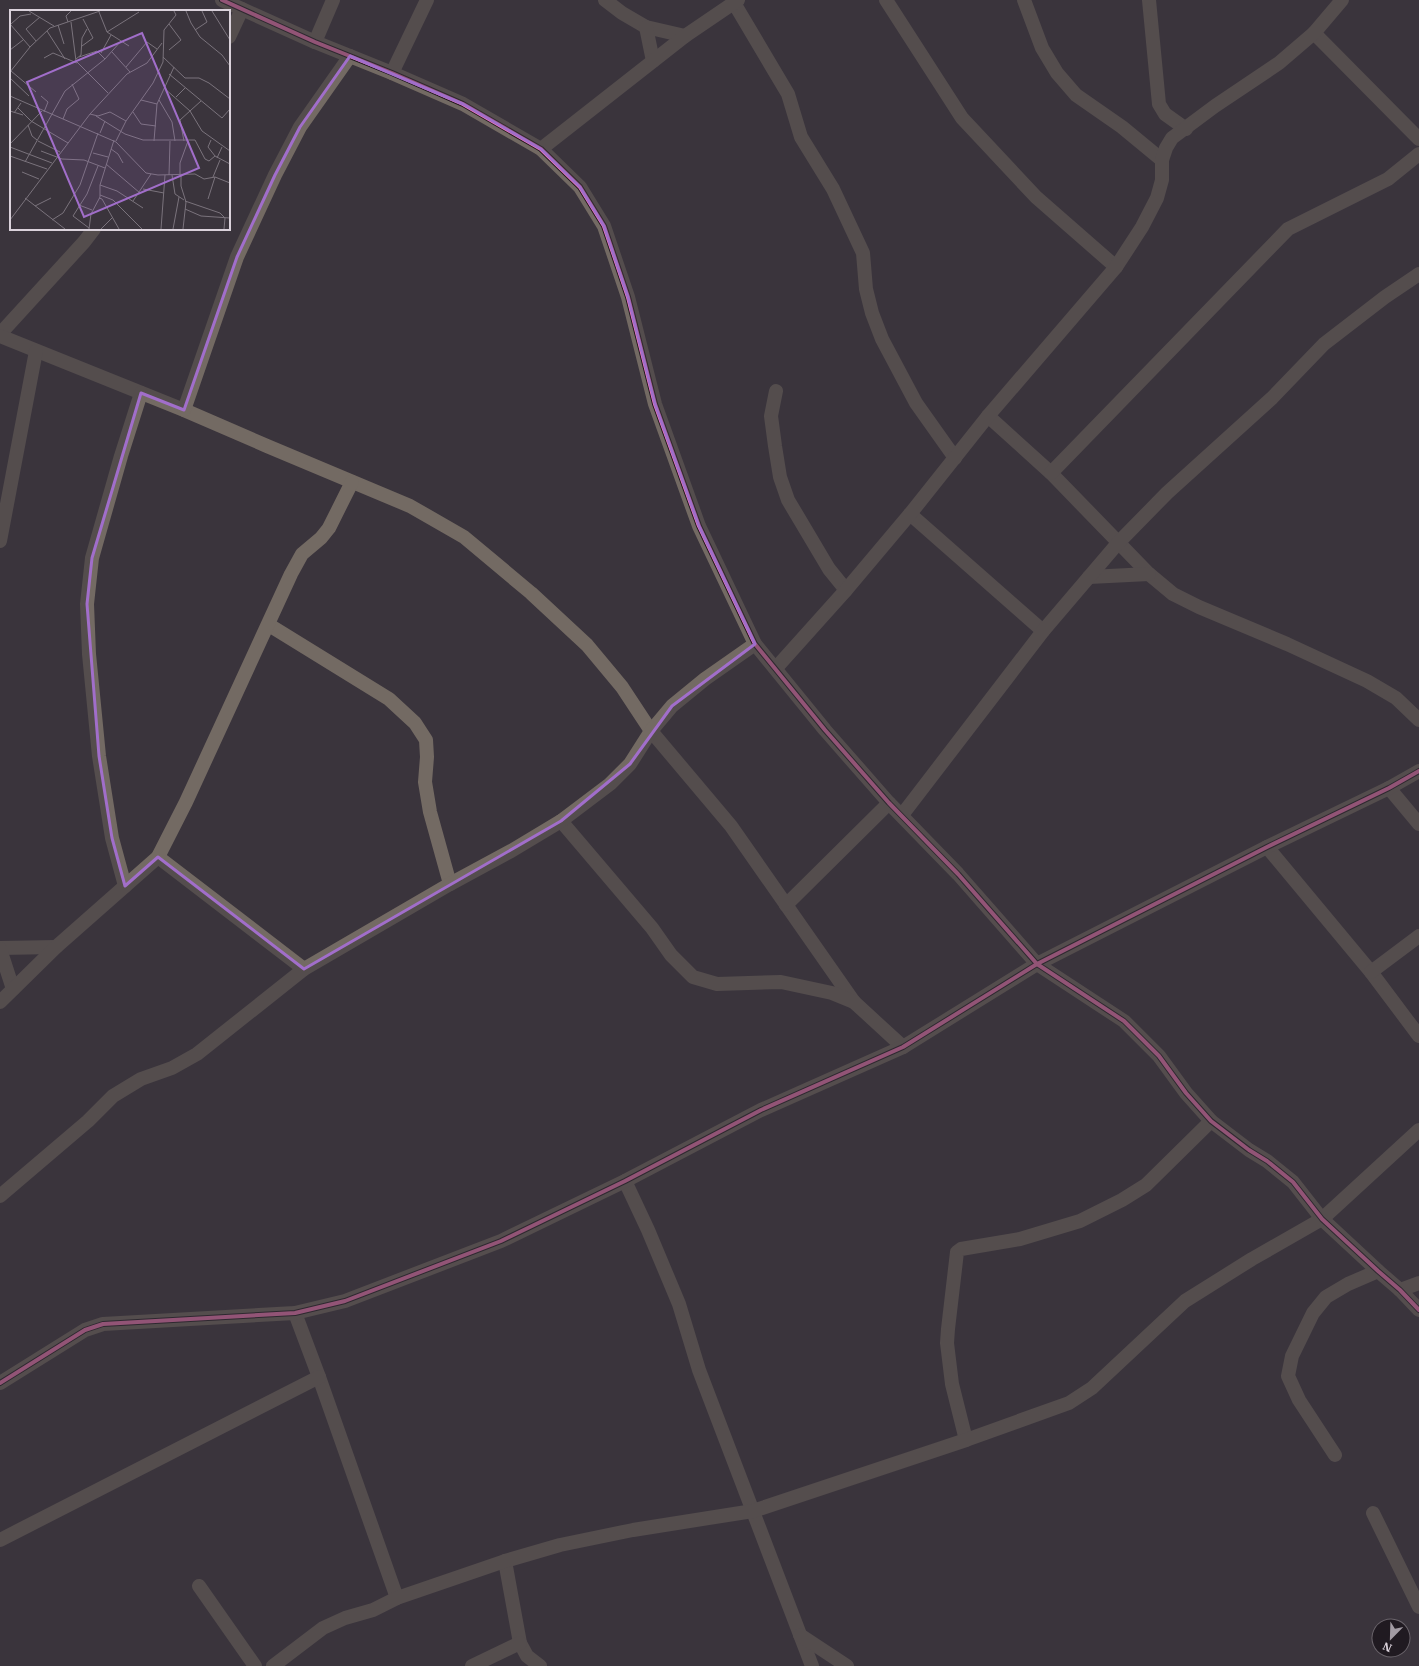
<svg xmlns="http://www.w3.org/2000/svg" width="1419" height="1666" font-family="'IBM Plex Serif',serif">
<rect width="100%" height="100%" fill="#3a343c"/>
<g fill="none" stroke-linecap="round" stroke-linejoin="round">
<g stroke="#736a63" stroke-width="14">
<path d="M222 0 315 42 392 73 463 104 541 149 580 187 604 226 628 297 655 404 699 526 755 644 825 730 889 803 958 874 1037 964 1124 1021 1159 1056 1186 1093 1211 1121 1249 1150 1267 1161 1293 1182 1322 1219 1378 1271 1400 1290 1419 1310"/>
<path d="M605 0 622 13 646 27 685 36"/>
<path d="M886 0 962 118 1036 197 1116 267"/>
<path d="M1024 0 1042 48 1057 73 1076 95 1122 127 1162 160"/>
<path d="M1149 0 1159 104 1165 114 1186 129"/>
<path d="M734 3 788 94 801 137 833 189 863 253 866 289 872 313 882 339 916 403 955 458"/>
<path d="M646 27 653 61"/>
<path d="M1314 33 1419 139"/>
<path d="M229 37 242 9"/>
<path d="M315 42 333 0"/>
<path d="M392 73 427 0"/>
<path d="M541 149 685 36 738 0"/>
<path d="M0 334 84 242 94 229"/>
<path d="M0 336 184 410 267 446 410 506 464 537 531 593 587 645 622 687 651 731 731 826 854 1002"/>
<path d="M776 391 771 416 775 446 780 477 788 500 829 569 846 590"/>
<path d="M184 410 237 257 275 175 300 127 350 56"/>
<path d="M988 416 1051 473 1149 574 1173 594 1199 607 1287 644 1367 681 1396 698 1419 720"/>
<path d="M1051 473 1288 229 1388 179 1419 154"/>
<path d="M910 514 1043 631"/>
<path d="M0 541 36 351"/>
<path d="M1089 577 1149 574"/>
<path d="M269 625 389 699 415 723 426 740 427 757 425 782 430 812 450 884"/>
<path d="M776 668 846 590 910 514 988 416 1116 267 1142 227 1157 198 1162 180V160L1166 148 1172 138 1215 106 1279 63 1314 33 1342 0"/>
<path d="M1389 788 1419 824"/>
<path d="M902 815 1043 631 1118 543 1167 493 1272 398 1324 344 1385 297 1419 274"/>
<path d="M561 821 652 928 671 955 693 977 717 984 781 982 832 993 854 1002 903 1047"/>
<path d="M1267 847 1371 972 1419 1036"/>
<path d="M158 857 304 969"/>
<path d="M125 886 112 838 99 756 89 654 87 604 92 558 121 456 141 393"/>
<path d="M786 905 889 803"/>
<path d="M0 948 56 947"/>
<path d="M0 949 13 989"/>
<path d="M1371 972 1419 936"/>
<path d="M0 1002 56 947 158 857 186 802 291 574 302 554 321 538 329 528 352 482"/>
<path d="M625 1181 648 1230 679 1304 699 1370 812 1666"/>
<path d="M0 1196 88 1121 113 1096 141 1079 172 1068 197 1054 304 969 450 884 511 851 561 821 610 784 630 764 651 731 672 706 705 679 755 644"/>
<path d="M1400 1290 1419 1283"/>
<path d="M295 1313 319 1377 397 1598"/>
<path d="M0 1383 85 1330 103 1324 295 1313 345 1301 501 1241 625 1181 761 1110 903 1047 1037 964 1267 847 1389 788 1419 771"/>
<path d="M966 1440 952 1384 947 1343 948 1329 957 1252 961 1249 1020 1239 1080 1221 1122 1200 1146 1185 1211 1121"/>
<path d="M1335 1455 1299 1400 1288 1376 1292 1356 1313 1313 1326 1297 1348 1284 1378 1271"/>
<path d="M1373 1513 1419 1607"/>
<path d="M0 1540 319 1377"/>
<path d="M505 1561 520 1643 527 1656 540 1666"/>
<path d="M199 1586 255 1666"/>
<path d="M800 1635 847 1666"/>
<path d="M273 1666 323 1628 345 1618 373 1610 397 1598 505 1561 560 1545 633 1530 753 1511 966 1440 1069 1403 1092 1388 1185 1301 1252 1259 1322 1219 1419 1130"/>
<path d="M472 1666 520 1643"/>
</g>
<defs>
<g id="cycleway">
<path d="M222 0 315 42 392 73 463 104 541 149 580 187 604 226 628 297 655 404 699 526 755 644 825 730 889 803 958 874 1037 964 1124 1021 1159 1056 1186 1093 1211 1121 1249 1150 1267 1161 1293 1182 1322 1219 1378 1271 1400 1290 1419 1310"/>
<path d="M0 1383 85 1330 103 1324 295 1313 345 1301 501 1241 625 1181 761 1110 903 1047 1037 964 1267 847 1389 788 1419 771"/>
</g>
</defs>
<use href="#cycleway" stroke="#201a21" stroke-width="6"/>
<use href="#cycleway" stroke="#fd7abc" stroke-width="4"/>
</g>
<path d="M0 0H1419V1666H0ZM350 56 463 104 541 149 580 187 604 226 628 297 655 404 699 526 755 644 672 706 630 764 561 821 304 969 158 857 125 886 112 838 99 756 87 604 92 558 141 393 184 410 237 257 275 175 300 127Z" fill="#3a343c" fill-opacity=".55" fill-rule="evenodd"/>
<path fill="none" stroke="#a16eca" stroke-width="3" stroke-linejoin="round" d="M350 56 463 104 541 149 580 187 604 226 628 297 655 404 699 526 755 644 672 706 630 764 561 821 304 969 158 857 125 886 112 838 99 756 87 604 92 558 141 393 184 410 237 257 275 175 300 127Z"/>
<g transform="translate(10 10)">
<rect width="220" height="220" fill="#3a343c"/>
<path fill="none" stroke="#7a737c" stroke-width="1" d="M19 1 44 16M176 1 181 13 190 27 212 45 220 56M202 1 220 30M89 2 97 22 119 36M58 12 56 6 61 1M61 12 66 51 98 83M0 14 20 37M1 14 10 6 21 4M159 14 171 30 159 40M48 15 54 34M185 20 197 12 192 1M37 21 55 49M97 22 129 2M26 31 16 19 30 7M72 36 83 28 73 9M0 40 13 30M102 42 120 62M91 43 101 25M69 47 87 41 95 49M153 47 175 68H189L199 73 220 89M34 48 43 43 67 53M66 49 71 45 72 28 77 19M116 57 137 32 147 39M1 61 26 82M0 62 20 37 40 18 90 1M159 64 212 108 220 99M0 68 19 86M154 78 180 101 192 121 220 141M0 86 106 132 136 163 148 165 185 164 194 169 205 167 220 173M31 86 38 92 34 102M166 87 175 78M131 90 147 94M149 90 162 112 165 131M8 98 21 111 58 133M0 101 13 105M123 102 131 114 146 116M4 103 11 93M80 104 88 106 100 102 116 111M86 106 115 124 133 130H185L195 149 199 151 205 146M53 109 57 99 69 89 62 74M18 115 22 126 27 130M90 123 95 111M201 130 198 137 205 146 220 154M28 131 50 142M106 131 116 111 143 73 153 52 154 20 166 5 164 1M144 131 147 94 164 57M174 131 170 110 191 91M0 134 32 101M0 137 42 153M101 139 108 144 113 153M31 141 52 149 74 150 95 158M83 143 98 147M0 146 37 159M207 148 212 137M15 152 55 81 95 49 111 31M96 154 130 183M12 162 29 169M159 165 160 131M162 165 165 184 174 190M170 165V153L178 131M171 166V176L176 192 173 219M203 167 210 150M90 175 107 181 133 198M133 179 154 183M90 185 103 190 132 219M15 188 55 219M89 188 92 189 109 219M198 189 205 167M123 191 141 164M175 191 210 203 215 208 214 219M69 195 82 200M25 196 41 188M175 199 191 206 220 208M0 210 80 104 117 64 137 53 152 33M42 210 53 203 70 175 88 123M79 218 63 206 77 184 88 156M79 219 81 204 90 187V175L104 130M91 219 102 208M151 219 155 165M163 219 169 187"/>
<path fill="#a16eca" fill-opacity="0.15" stroke="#a16eca" stroke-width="2" d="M132 23 189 158 74 207 17 72Z"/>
<rect width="220" height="220" fill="none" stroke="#dad2db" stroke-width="2"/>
</g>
<g transform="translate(1391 1638) rotate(203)"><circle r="19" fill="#201a21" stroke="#6a646b"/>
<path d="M0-3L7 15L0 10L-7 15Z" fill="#a29ba3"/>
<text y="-6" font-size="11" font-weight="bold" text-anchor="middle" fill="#dad2db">N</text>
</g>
</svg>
